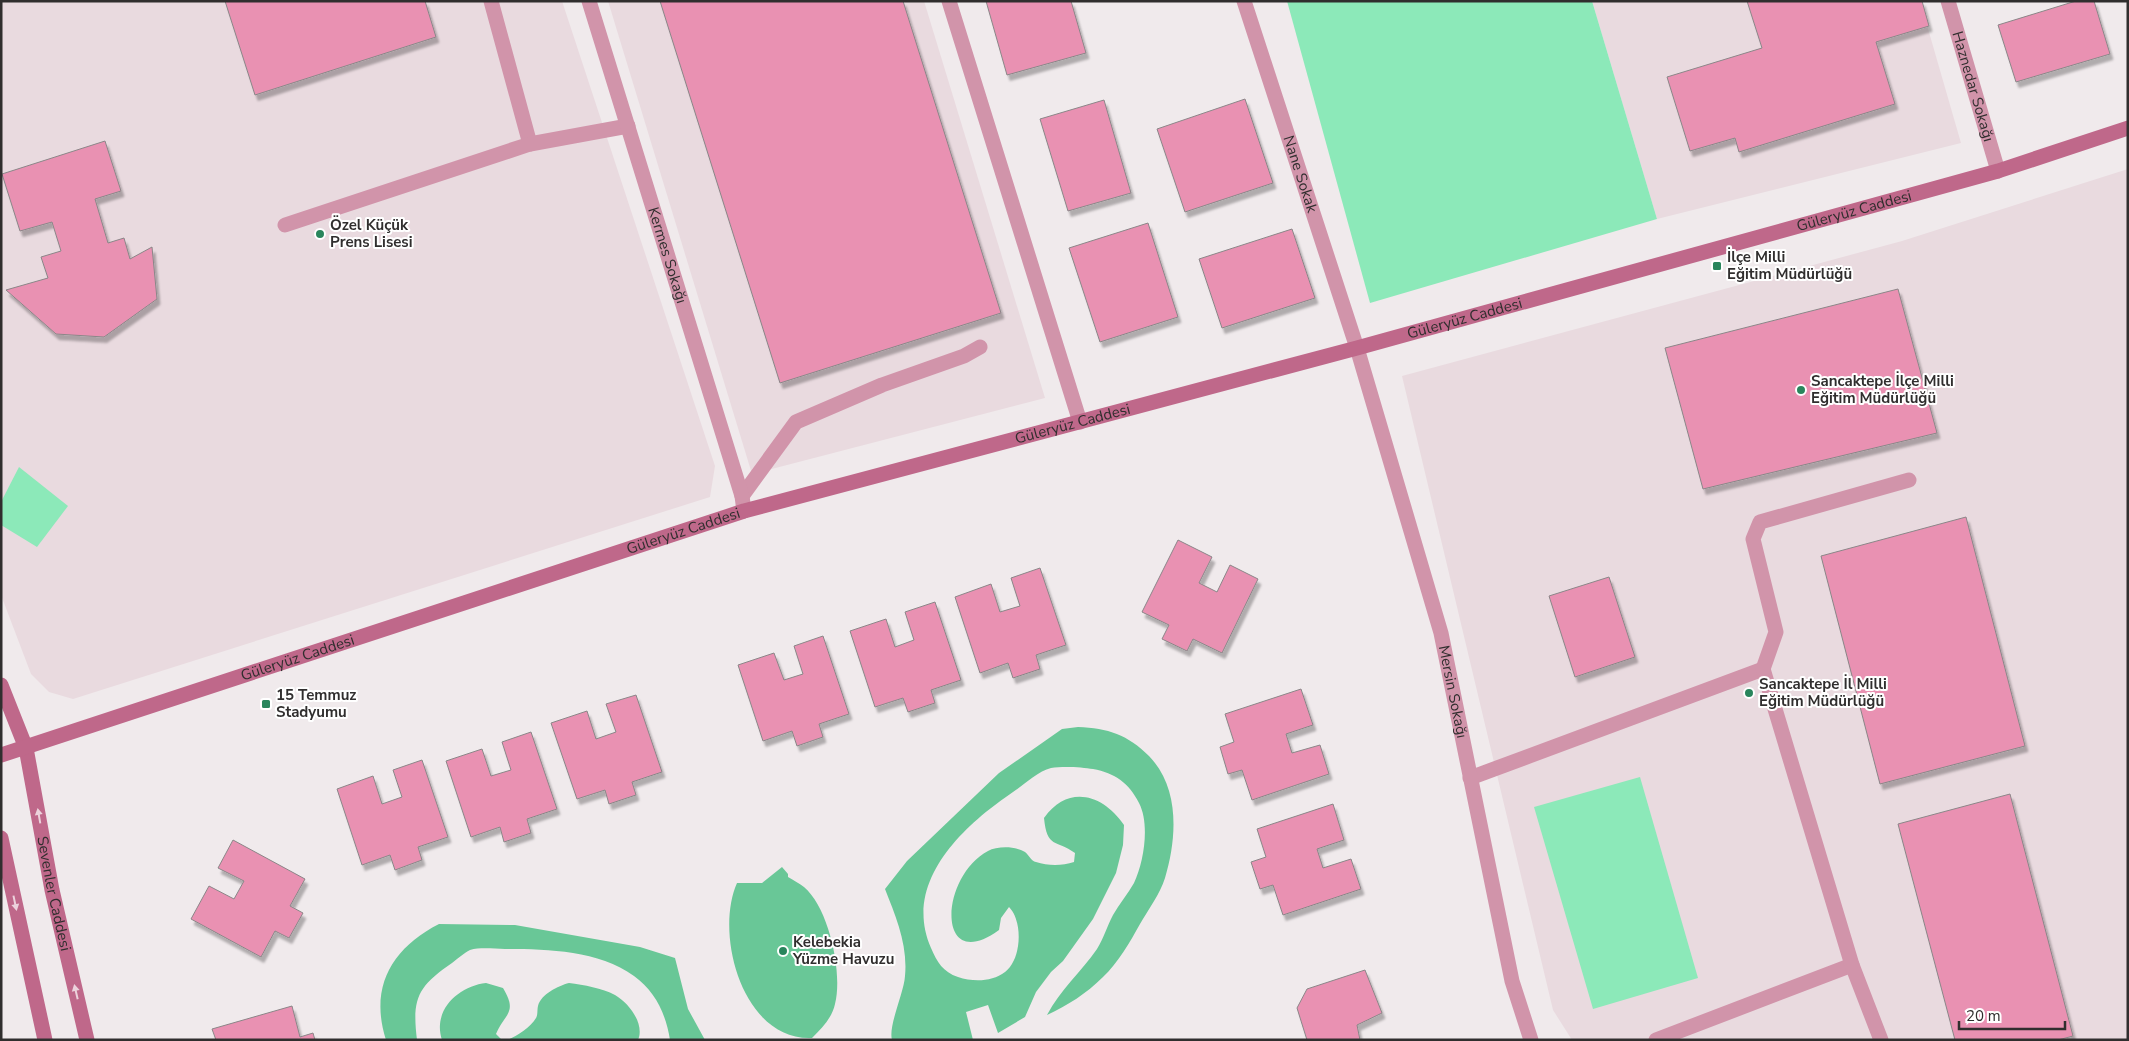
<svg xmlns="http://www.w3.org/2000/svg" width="2129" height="1041" font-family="'Nunito Sans',sans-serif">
<defs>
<filter id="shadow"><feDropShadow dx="3" dy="5.5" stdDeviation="1" flood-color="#0004"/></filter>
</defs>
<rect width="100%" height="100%" fill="#f0eaec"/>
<g fill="#e9dadf">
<path d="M1 1H562L715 466 710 497 73 699 49 692 31 674 1 595Z"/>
<path d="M608 1H924L1045 398 752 474Z"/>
<path d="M1592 1H1920L1961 143 1657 219Z"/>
<path d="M2128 169V1040H1572L1553 1010 1402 376 1902 241Z"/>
</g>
<g fill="#8ce9b9">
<path d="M1287 1H1592L1657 219 1370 303Z"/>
<path d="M19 467 68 506 37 547 1 525V502Z"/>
<path d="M1640 777 1698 978 1593 1009 1534 807Z"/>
</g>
<g fill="#69c797">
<path d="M1078 727C1108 728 1128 735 1149 756 1180 788 1177 838 1165 878 1160 894 1148 910 1140 924 1130 942 1118 963 1103 977 1086 994 1068 1005 1047 1015 1060 990 1081 972 1097 949 1104 938 1107 926 1113 915 1119 904 1128 894 1134 883 1144 862 1150 824 1139 803 1129 783 1115 773 1093 769 1082 767 1062 766 1051 768 1038 771 1024 785 1013 792 963 826 902 882 931 948 937 962 943 972 958 977 973 982 992 982 1005 972 1022 959 1023 921 1009 907L1001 918 999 930C936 976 939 877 988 851 997 846 1016 846 1025 852 1029 855 1031 861 1036 862 1048 866 1062 866 1074 862L1075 853C1056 839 1047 849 1044 818 1068 784 1103 794 1124 825L1123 845 1116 873 1093 919 1063 961 1051 972 1036 992 1025 1017 998 1033 988 1005 966 1012 973 1040H892C888 1026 904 993 905 976 908 945 896 917 885 889L907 861 999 773 1062 729Z"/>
<path d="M782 867 788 874V877C793 880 799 883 804 887 829 908 843 973 835 1004 832 1018 822 1028 812 1038 743 1041 714 935 737 883H762Z"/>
<path d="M439 924 515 925 640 947 675 958 688 1009 705 1040H670C666 1014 655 991 634 976 598 950 546 949 505 949 494 949 481 947 470 950 464 953 457 959 452 963 417 987 412 999 417 1040H386C369 987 392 948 439 924Z"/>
<path d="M486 983 503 988C518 1013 505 1013 496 1034L502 1040H442C432 1010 459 986 486 983Z"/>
<path d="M569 983C584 985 602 988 615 995 629 1003 645 1024 638 1040H507C516 1037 531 1027 536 1018 538 1015 537 1010 538 1006 541 994 558 986 569 983Z"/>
</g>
<g fill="#e991b2" stroke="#8b8688" filter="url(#shadow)">
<path d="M225 1H425L436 37 255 95Z"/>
<path d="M660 1H903L1001 313 780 383Z"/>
<path d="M986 1H1071L1086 53 1007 75Z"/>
<path d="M1747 1H1922L1929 26 1876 42 1895 104 1739 152 1735 138 1690 151 1667 77 1762 48Z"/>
<path d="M2076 1H2094L2110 54 2016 82 1998 25Z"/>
<path d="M1245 99 1273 183 1185 212 1157 129Z"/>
<path d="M1104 100 1131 193 1068 211 1040 119Z"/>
<path d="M105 141 121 191 95 199 108 243 124 238 130 259 152 247 157 299 104 337 56 334 6 290 48 278 41 257 61 251 52 222 20 231 2 174Z"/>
<path d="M1148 223 1178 317 1100 342 1069 248Z"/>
<path d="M1292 229 1315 298 1222 328 1199 259Z"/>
<path d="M1898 289 1937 433 1703 489 1665 348Z"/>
<path d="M1966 517 2025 746 1880 784 1821 556Z"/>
<path d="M1178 540 1212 557 1199 583 1217 592 1230 565 1258 579 1222 653 1193 639 1187 651 1162 639 1169 625 1142 612Z"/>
<path d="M1040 568 1066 645 1036 655 1040 669 1013 678 1008 663 980 673 955 597 991 584 1000 612 1020 606 1011 578Z"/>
<path d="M1609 577 1635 657 1575 677 1549 596Z"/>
<path d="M935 602 961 680 931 690 935 703 908 712 903 698 875 707 850 631 886 619 895 647 914 640 905 612Z"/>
<path d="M823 636 849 714 819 724 823 737 797 746 792 731 763 741 738 665 774 653 784 680 803 674 794 646Z"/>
<path d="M1301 689 1313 725 1286 734 1292 753 1320 745 1329 774 1252 800 1242 770 1228 774 1220 747 1234 742 1225 714Z"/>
<path d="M636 695 662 772 632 782 636 795 609 804 605 790 577 799 551 723 587 711 596 739 616 732 606 704Z"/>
<path d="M531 732 557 809 527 819 531 833 504 842 500 827 471 837 446 761 482 749 491 776 511 770 502 742Z"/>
<path d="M422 760 448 837 418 847 422 860 395 870 390 855 362 865 337 789 373 776 382 804 402 797 393 770Z"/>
<path d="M2010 794 2073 1036 2058 1040H1955L1898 824Z"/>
<path d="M1333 804 1344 840 1317 849 1323 868 1351 859 1361 889 1283 915 1273 885 1260 889 1251 862 1266 857 1257 829Z"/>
<path d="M233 840 305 879 290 906 303 913 289 938 275 931 261 957 191 919 209 886 234 899 244 881 218 868Z"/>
<path d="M1365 970 1382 1013 1357 1025 1360 1040H1307L1297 1008 1307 989Z"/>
<path d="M292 1006 300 1037 313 1033 315 1040H216L212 1029Z"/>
</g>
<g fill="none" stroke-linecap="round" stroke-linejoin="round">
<g stroke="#d194aa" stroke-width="15">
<path d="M491 1 530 144"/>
<path d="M285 225 530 144 628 126"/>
<path d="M742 496 796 422 882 385 964 356 980 347"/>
<path d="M1470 778 1763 669"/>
<path d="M1656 1040 1852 965"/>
<path d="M1881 1040 1852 965 1763 669 1776 632 1753 539 1760 522 1909 480"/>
</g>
<g stroke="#d194aa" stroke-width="15">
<path id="s1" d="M589 1 742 496 744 511"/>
<path d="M949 1 1080 422"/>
<path id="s2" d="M1244 1 1357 348 1441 633 1512 981 1531 1040"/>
<path id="s3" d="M1948 1 1998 171"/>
</g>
<g stroke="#bf688a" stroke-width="15">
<path id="s4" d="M1 685 26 748 52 890 87 1040"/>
<path id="s5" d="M1 755 744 511 1357 348 1998 171 2128 128"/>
<path d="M1 838 45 1040"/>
</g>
</g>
<defs><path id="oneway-solid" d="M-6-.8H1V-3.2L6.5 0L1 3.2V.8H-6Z" transform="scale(1.25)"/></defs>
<g fill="#ecd2dc">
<use href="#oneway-solid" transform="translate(39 816) rotate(-100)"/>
<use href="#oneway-solid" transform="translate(15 903) rotate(78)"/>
<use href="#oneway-solid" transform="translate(76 992) rotate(-103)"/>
</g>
<g fill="#29855c" stroke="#fff" stroke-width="2">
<circle cx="320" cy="234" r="5"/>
<rect x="1712" y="261" width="10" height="10" rx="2.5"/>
<circle cx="1801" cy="390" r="5"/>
<circle cx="1749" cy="693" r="5"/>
<rect x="261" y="699" width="10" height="10" rx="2.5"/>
<circle cx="783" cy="951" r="5"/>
</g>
<g text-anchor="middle" stroke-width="4" stroke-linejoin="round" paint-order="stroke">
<g font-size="15" fill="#302e2e" stroke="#fff">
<text dy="5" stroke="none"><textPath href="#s3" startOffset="89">Haznedar Sokağı</textPath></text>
<text dy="5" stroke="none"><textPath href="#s2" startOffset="182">Nane Sokak</textPath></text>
<text dy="5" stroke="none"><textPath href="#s5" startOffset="1932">Güleryüz Caddesi</textPath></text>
<text dy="5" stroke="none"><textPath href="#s1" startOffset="266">Kermes Sokağı</textPath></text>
<text dy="5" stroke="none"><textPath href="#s5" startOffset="1528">Güleryüz Caddesi</textPath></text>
<text dy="5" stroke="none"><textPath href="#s5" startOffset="1122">Güleryüz Caddesi</textPath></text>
<text dy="5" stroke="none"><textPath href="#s5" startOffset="718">Güleryüz Caddesi</textPath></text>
<text dy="5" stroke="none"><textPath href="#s5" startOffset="312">Güleryüz Caddesi</textPath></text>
<text dy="5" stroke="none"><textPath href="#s2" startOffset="722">Mersin Sokağı</textPath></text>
<text dy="5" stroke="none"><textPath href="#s4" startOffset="216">Sevenler Caddesi</textPath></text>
</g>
<g font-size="15" font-weight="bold" fill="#302e2e" stroke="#fff" text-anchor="start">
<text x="330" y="230">Özel Küçük<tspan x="330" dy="17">Prens Lisesi</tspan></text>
<text x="1727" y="262">İlçe Milli<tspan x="1727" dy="17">Eğitim Müdürlüğü</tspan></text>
<text x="1811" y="386">Sancaktepe İlçe Milli<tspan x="1811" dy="17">Eğitim Müdürlüğü</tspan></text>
<text x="1759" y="689">Sancaktepe İl Milli<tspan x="1759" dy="17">Eğitim Müdürlüğü</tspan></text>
<text x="276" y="700">15 Temmuz<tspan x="276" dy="17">Stadyumu</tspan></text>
<text x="793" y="947">Kelebekia<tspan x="793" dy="17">Yüzme Havuzu</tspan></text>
</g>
</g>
<rect width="2129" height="1041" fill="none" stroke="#302e2e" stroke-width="5"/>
<path d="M1959 1021v8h106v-8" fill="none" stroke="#302e2e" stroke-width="2.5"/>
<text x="1966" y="1021" font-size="15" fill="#302e2e" stroke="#ffffff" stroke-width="4" paint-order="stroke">20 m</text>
</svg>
